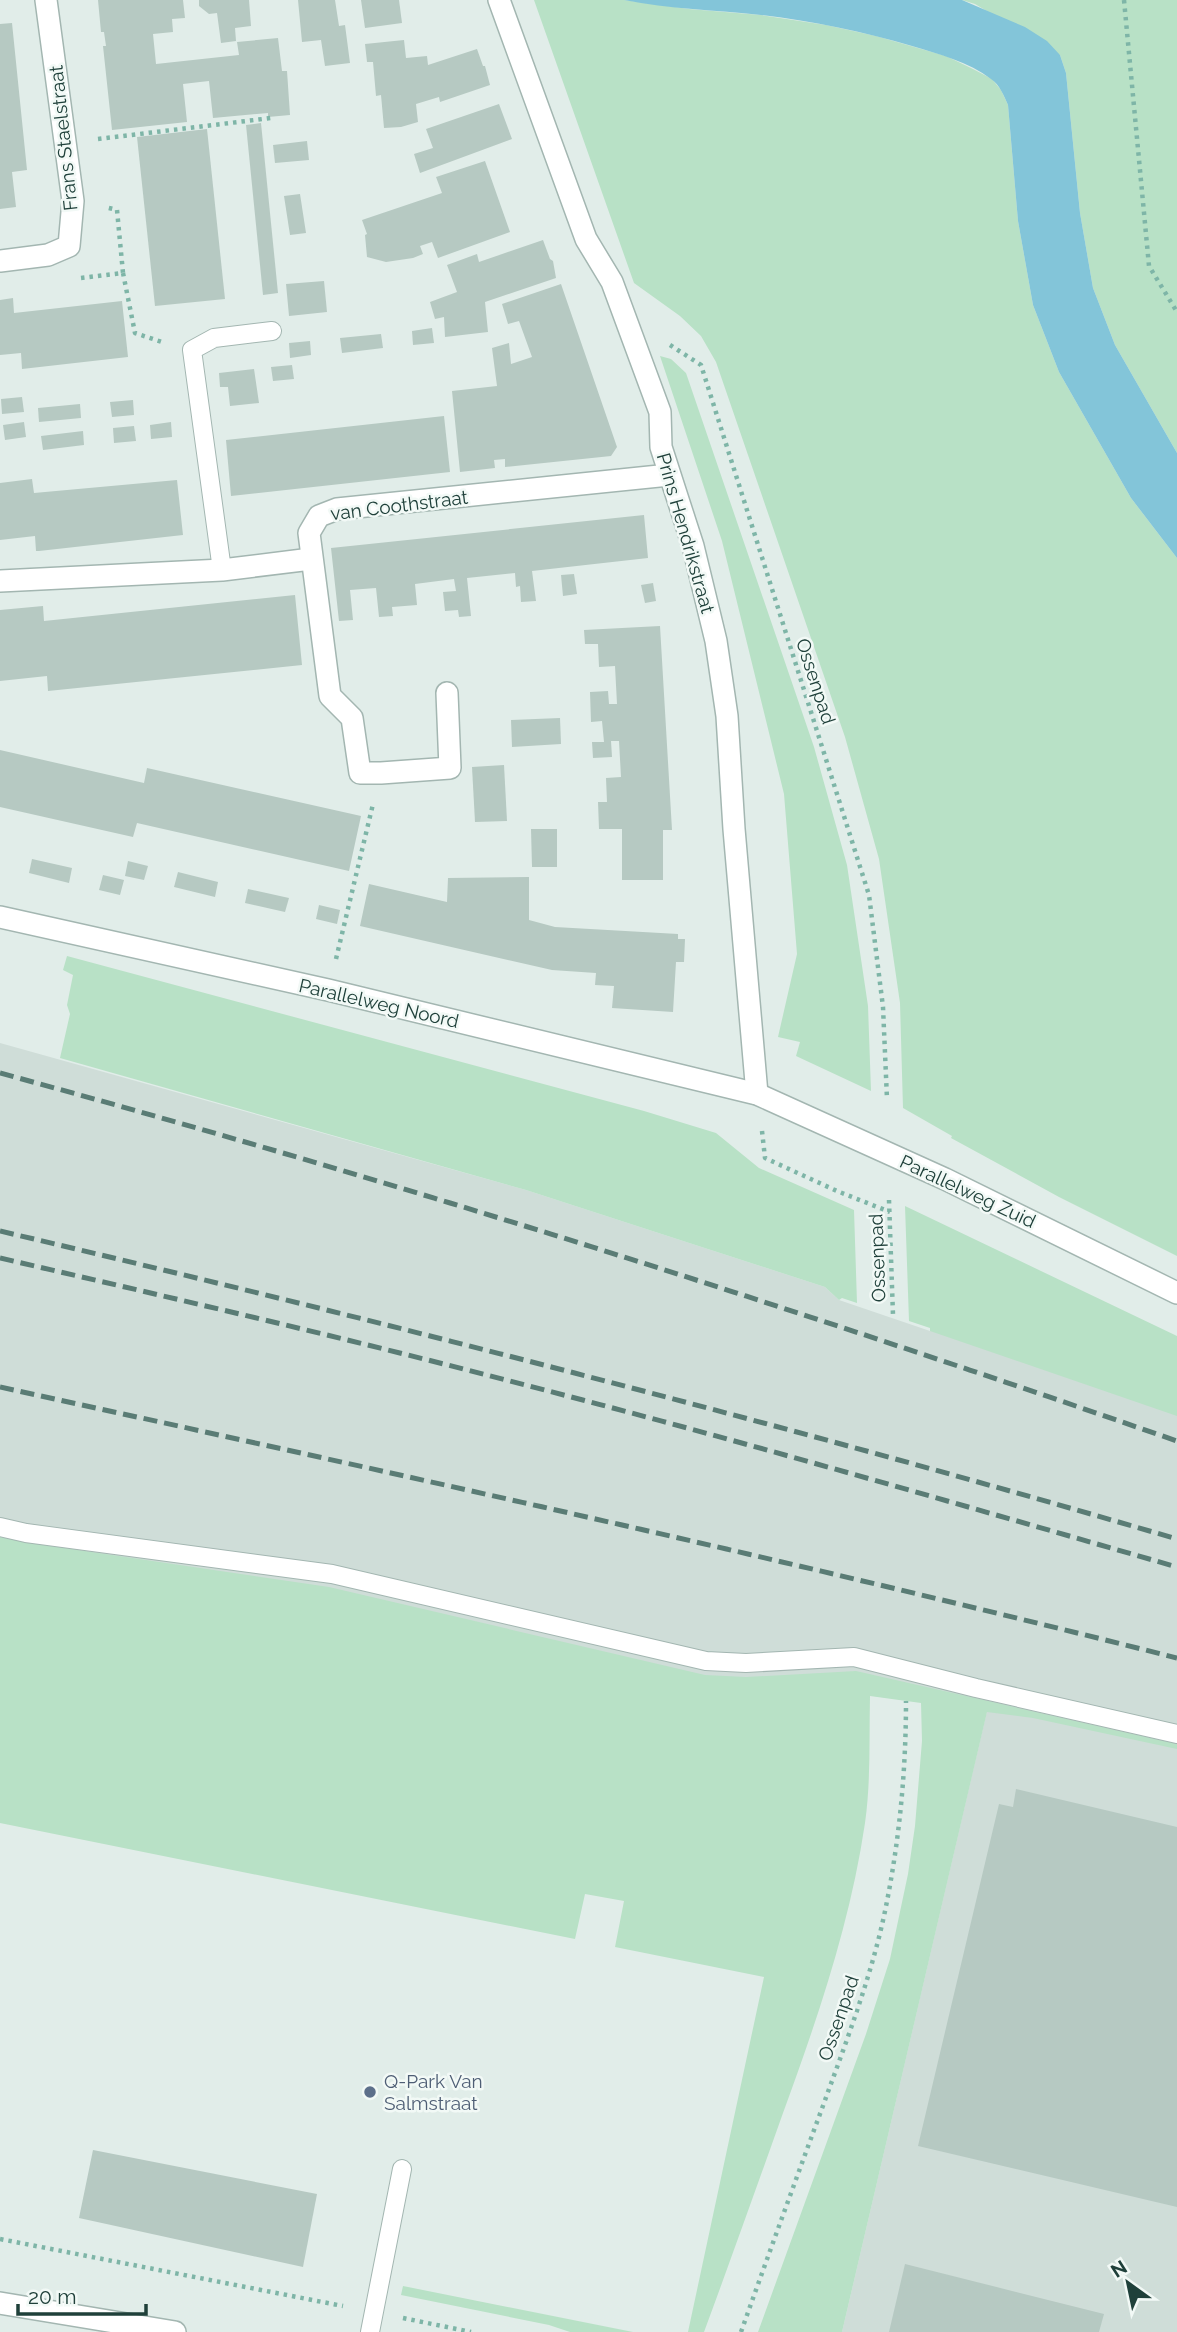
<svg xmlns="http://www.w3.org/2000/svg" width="1177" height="2332" font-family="Raleway,sans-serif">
<rect width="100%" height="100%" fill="#e1ede9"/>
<path fill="#cfddd8" d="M0 1043 526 1190 825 1287 839 1300 930 1331 947 1330 1177 1410V2332H842L987 1711 799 1686 745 1684 0 1542Z"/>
<g fill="#b8e1c6">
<path d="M534 0H624L689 9 761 15 826 25 876 36 946 56 973 69 992 79 1001 90 1008 105 1018 221 1033 305 1059 372 1131 498 1177 558V1256L1059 1197 951 1138 952 1136 903 1108 900 1003 879 859 845 737 716 362 701 336 680 316 634 283Z"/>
<path d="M962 0H1177V453L1115 345 1093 288 1080 213 1066 73 1060 55 975 4Z"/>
<path d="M660 356 671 359 686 373 814 747 847 865 868 1006 871 1091 796 1056 800 1042 778 1037 797 954 784 794 722 541Z"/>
<path d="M67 956 644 1111 716 1133 759 1168 854 1210 857 1303 842 1298 839 1300 825 1287 526 1190 60 1058 70 1014 67 1005 73 975 63 970Z"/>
<path d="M905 1206 1177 1336V1416L930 1331V1328L909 1321Z"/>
<path d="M0 1537 24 1542 329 1587 705 1675 746 1677 856 1671 1177 1744V1749L1033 1718 987 1712 842 2332H758L866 2034 890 1959 908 1874 915 1826 922 1741 921 1703 870 1696C869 1738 871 1780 865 1823 850 1924 818 2017 783 2113 757 2186 731 2259 704 2332H688L764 1977 615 1947 624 1901 585 1894 575 1939 0 1823Z"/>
<path d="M403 2286 633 2332H570L549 2325 401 2295Z"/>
</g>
<path fill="#83c5d9" d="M624 0H962L1025 27 1047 41 1060 55 1066 73 1080 213 1093 288 1115 345 1177 453V558L1131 498 1059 372 1033 305 1018 221 1008 105C1004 96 1000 85 991 79 969 62 939 54 912 46 863 32 813 21 761 15 716 10 669 9 624 0Z"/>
<g fill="#b6c9c2">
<path d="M98 0H183L185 18 172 19 173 32 153 34 156 64 239 55 237 42 278 38 282 71H287L290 115 268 117V113L213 118 209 81 200 82 183 84 187 122 112 130 103 46H106L104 32H101Z"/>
<path d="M199 0H249L251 26 235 28 236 41 221 43 217 13 209 14 199 6Z"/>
<path d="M298 0H335L339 26 345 25 350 63 325 66 321 40 302 42Z"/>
<path d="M361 0H399L402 23 365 28Z"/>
<path d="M12 23 27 170 12 172 16 207 0 209V24Z"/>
<path d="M404 40 406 58 427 56 428 65 477 49 483 66H485L490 85 440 102 439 97 416 104 418 122 401 127 384 128 381 95 376 96 373 62H367L365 44Z"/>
<path d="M499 104 512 139 420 173 414 154 433 148 426 129Z"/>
<path d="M261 123 278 293 263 295 246 125Z"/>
<path d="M207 129 225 299 155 306 137 137Z"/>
<path d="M307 141 309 160 275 163 273 145Z"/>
<path d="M485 161 510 232 438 258 432 242 420 246 423 254 413 258 386 262 367 257 365 235 367 234 362 220 442 193 436 177Z"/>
<path d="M300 194 306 233 290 235 284 196Z"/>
<path d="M543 240 550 259 553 261 556 278 485 302 488 332 445 337 444 317 435 319 430 302 457 292 447 265 477 254 479 262Z"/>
<path d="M324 281 327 312 289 316 286 284Z"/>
<path d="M561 284 617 447 611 456 505 467V459L494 460 495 468 460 472 452 391 497 386 492 348 509 343 511 364 532 357 519 321 508 324 502 304Z"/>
<path d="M13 298 14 313 122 301 128 357 22 369 21 353 0 355V300Z"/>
<path d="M432 328 434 343 413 345 412 331Z"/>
<path d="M381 334 383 348 342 353 340 338Z"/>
<path d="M310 341 311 355 290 358 289 343Z"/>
<path d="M292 365 294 379 273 381 271 367Z"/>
<path d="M254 369 259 403 230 406 228 387H220L219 373Z"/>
<path d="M22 397 24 412 2 414 1 399Z"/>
<path d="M133 400 134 415 112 417 110 402Z"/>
<path d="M80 404 81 418 39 422 38 408Z"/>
<path d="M444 416 450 472 231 496 226 440Z"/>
<path d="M24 422 26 437 5 440 3 425Z"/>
<path d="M171 422 172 437 151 439 150 425Z"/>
<path d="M134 426 136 441 114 443 113 428Z"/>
<path d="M83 431 84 445 43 450 41 436Z"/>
<path d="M32 479 34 493 177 480 183 535 39 551H36L35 536 0 540V483Z"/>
<path d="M644 515 648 558 532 571 536 601 521 602 520 586 516 587 515 573 467 578 471 616 459 617 458 610 445 611 443 592 456 591 454 579 415 584 417 605 392 607 393 616 379 617 376 588 350 590 353 620 339 621 331 548Z"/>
<path d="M574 574 577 594 563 596 561 575Z"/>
<path d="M653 583 656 601 645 603 641 585Z"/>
<path d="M295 595 302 665 48 691 47 676 0 681V610L43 606 44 621Z"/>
<path d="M660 626 672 830H663V880H622V829H599L598 802H607L606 778 621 777 619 741H611L612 757 593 758 592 742H604L602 721 591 722 590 692 608 691 609 704H617L615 666 599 667 598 644H585L584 630Z"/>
<path d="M560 718 561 744 512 747 511 720Z"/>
<path d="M0 750 144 783 147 768 361 816 349 871 137 823 133 837 0 807Z"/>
<path d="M504 765 507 821 475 822 472 767Z"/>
<path d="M531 829H557V867H532Z"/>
<path d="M32 859 72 868 69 883 29 873Z"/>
<path d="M128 861 148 866 144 880 125 876Z"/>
<path d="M178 872 218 882 215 897 174 887Z"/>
<path d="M103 875 124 880 120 895 99 890Z"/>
<path d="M529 877V920L555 927 678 934V939H685L684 962H676L673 1012 612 1008 614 986 595 985 596 973 552 970 360 926 369 884 447 902 448 878Z"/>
<path d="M248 889 289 898 285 912 245 903Z"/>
<path d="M319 905 340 910 337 924 316 919Z"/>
<path d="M1016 1789 1177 1827V2207L918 2146 999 1804 1013 1807Z"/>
<path d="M93 2150 317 2194 303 2267 79 2218Z"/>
<path d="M905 2264 1104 2314 1099 2332H889Z"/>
</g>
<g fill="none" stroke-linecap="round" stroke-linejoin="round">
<defs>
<g id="service">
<path d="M222 570 192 350 214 338 272 331"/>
<path d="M0 1527 26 1533 332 1574 706 1661 746 1663 854 1657 976 1688 1177 1734"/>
<path d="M370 2332 402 2169"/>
</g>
<g id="minor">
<path d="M499 0 586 239 612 282 660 412 661 447 693 546 716 641 727 716 734 829 757 1094"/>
<path d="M0 261 48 255 69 246 73 201 46 0"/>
<path d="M0 581 222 570 311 559"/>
<path d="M447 693 450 768 381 773H360L352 718 330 696 309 533 319 516 337 509 669 475"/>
</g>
<g id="tertiary">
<path d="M0 917 328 990 757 1094 945 1179 1177 1293"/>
<path d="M0 2303 175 2332"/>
</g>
</defs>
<use href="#service" stroke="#a3b6b1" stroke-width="20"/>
<use href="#minor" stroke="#a3b6b1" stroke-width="24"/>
<use href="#tertiary" stroke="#a3b6b1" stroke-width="24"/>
<g stroke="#7eb5a7" stroke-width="4.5" stroke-dasharray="3.5 5" stroke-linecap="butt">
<path d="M1124 0 1149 266 1177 312"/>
<path d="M98 139 271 118"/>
<path d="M123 273 135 333 162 342"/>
<path d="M81 278 123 273 117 210 105 207"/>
<path d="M670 345 701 365 869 895 883 1007 887 1099"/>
<path d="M336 959 373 804"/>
<path d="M762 1131 765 1158 837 1191 890 1212"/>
<path d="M889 1200 893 1315"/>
<path d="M0 2239 343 2306"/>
<path d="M403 2318 471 2332"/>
<path d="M741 2332C768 2256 796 2179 824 2103 846 2042 870 1980 884 1916 899 1845 906 1773 906 1701"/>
</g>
<use href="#service" stroke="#fff" stroke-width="18"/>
<use href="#minor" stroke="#fff" stroke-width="21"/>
<use href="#tertiary" stroke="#fff" stroke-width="21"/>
<g stroke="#5a7c75" stroke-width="5" stroke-dasharray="14 7" stroke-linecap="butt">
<path d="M0 1073C397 1181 789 1306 1177 1441"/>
<path d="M0 1231C395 1324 787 1425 1177 1539"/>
<path d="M0 1258C177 1299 354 1340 529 1386 746 1442 961 1505 1177 1567"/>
<path d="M0 1387C393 1473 787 1559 1177 1658"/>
</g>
</g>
<circle fill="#5c6f8a" stroke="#f2f9f6" stroke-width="2.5" cx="370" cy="2092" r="7"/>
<g text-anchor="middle" stroke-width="5" stroke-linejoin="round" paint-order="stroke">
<g font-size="19" fill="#1f403a" stroke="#f2f9f6">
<text transform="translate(63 138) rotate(-96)" y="7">Frans Staelstraat</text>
<text transform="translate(399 505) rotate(-7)" y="7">van Coothstraat</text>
<text transform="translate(686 533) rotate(74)" y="7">Prins Hendrikstraat</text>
<text transform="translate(816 681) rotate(72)" y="7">Ossenpad</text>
<text transform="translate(379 1003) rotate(13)" y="7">Parallelweg Noord</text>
<text transform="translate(968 1191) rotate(25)" y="7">Parallelweg Zuid</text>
<text transform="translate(877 1258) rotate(-92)" y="7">Ossenpad</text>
<text transform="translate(838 2018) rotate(-71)" y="7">Ossenpad</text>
</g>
<g font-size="19" fill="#4e5e75" stroke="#f2f9f6" text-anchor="start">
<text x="384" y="2088">Q-Park Van<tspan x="384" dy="22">Salmstraat</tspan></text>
</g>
</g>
<g transform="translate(1128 2283) rotate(327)" stroke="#f2f9f6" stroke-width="5" paint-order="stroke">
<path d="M0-5L12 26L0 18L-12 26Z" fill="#1f403a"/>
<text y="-10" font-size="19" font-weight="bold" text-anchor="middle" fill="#1f403a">N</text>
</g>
<path d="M18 2304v10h128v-10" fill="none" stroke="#1f403a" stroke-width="3.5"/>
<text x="28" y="2304" font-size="21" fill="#1f403a" stroke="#f2f9f6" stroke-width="5" paint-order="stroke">20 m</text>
</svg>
